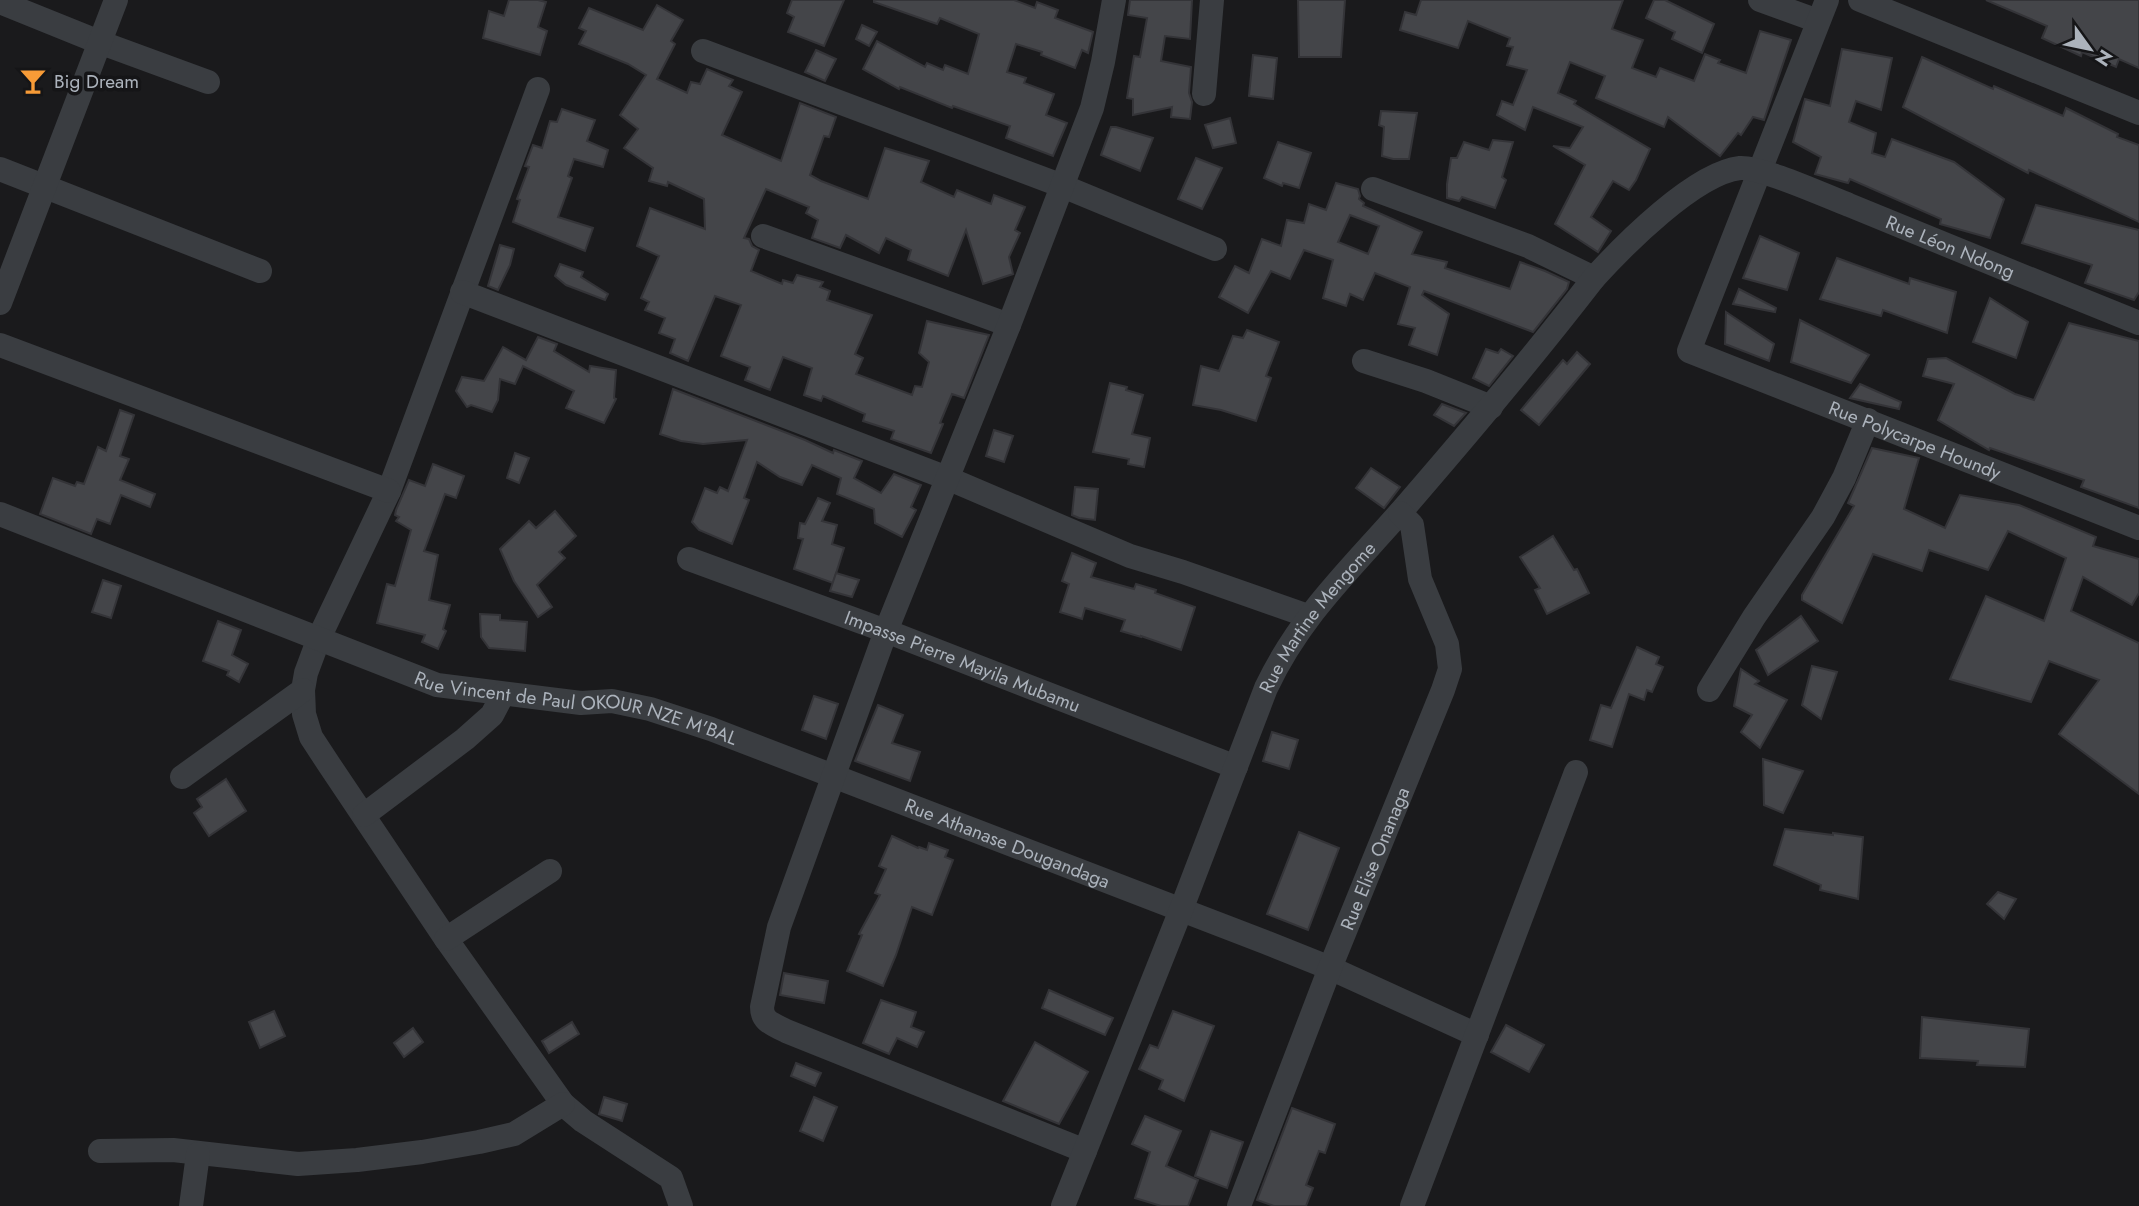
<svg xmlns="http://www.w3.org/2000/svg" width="2139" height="1206" font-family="Jost,sans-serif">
<rect width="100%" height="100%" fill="#1a1a1c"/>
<g fill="#444549" stroke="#343438" stroke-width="2" fill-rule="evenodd">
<path d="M509 0H538L546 2 538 27 547 31 540 55 483 38 489 11 504 16Z"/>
<path d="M792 0H844L824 46 788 32 794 17 787 13Z"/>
<path d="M874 0H1014L1035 8 1037 2 1058 10 1055 18 1093 32 1088 53 1082 50 1075 68 1041 55 1042 52 1016 44 1007 72 1026 78 1024 83 1054 94 1046 115 1067 123 1053 156 1006 138 1010 126 953 106 952 108 900 87 899 89 863 69 877 41 925 67 927 63 943 70 945 65 968 74 979 34 940 18 937 24 874 2Z"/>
<path d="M1130 0H1192L1190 39 1165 36 1161 61 1191 67 1189 93 1192 102 1190 119 1171 117 1172 107 1133 115V99L1127 98 1134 56 1140 57 1147 18 1128 15Z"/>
<path d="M1298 0H1345L1341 57H1299Z"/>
<path d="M1421 0H1623L1612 29 1643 40 1632 68 1656 77 1660 68 1694 81 1705 54 1720 60 1718 63 1746 73 1760 31 1791 40 1764 120 1753 117 1741 135 1738 133 1720 156 1668 117 1664 127 1596 98 1605 76 1570 62 1558 93 1576 101 1574 104 1650 149 1636 180 1629 190 1613 181 1591 217 1611 231 1598 252 1555 224 1585 165 1553 146 1570 148 1583 127 1533 107 1525 130 1497 115 1502 101 1513 105 1527 70 1507 65 1513 47 1507 46 1510 38 1468 21 1458 48 1400 30 1405 12 1416 15Z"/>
<path d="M1654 0H1665L1714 24 1702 53 1672 39 1675 32 1646 18Z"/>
<path d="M1986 0H2139V68L2119 59 2116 67 2082 52 2081 56 2042 38 2047 26Z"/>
<path d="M657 5 683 20 671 41 675 44 657 79 687 93 691 82 700 84 707 69 733 80 729 86 742 92 722 135 781 161 800 103 836 117 829 137 824 136 810 175 821 181 868 199 885 148 929 161 921 182 954 197 957 190 991 204 994 195 1025 207 1015 230 1020 233 1009 257 1013 274 983 284 966 230 948 276 908 260 911 250 886 238 879 253 846 235 840 248 812 238 818 220 806 213 809 207 766 189 744 238 749 239 752 246 759 250 751 271 782 284 783 280 793 283 797 275 823 282 820 287 830 291 827 300 872 315 855 354 863 358 856 374 912 395 915 386 922 387 929 362 919 353 927 321 989 335 964 398 952 394 940 423 943 424 931 453 891 439 894 431 863 421 865 414 823 396 821 401 804 395 812 368 783 357 770 390 745 380 750 367 721 356 741 305 715 296 688 361 670 353 675 339 659 333 665 318 645 310 649 302 641 298 659 256 637 246 650 208 705 229 704 199 668 182 667 186 649 181 653 168 624 148 638 129 620 115 646 75 628 64 579 44 586 31 579 28 589 8 643 30Z"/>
<path d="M862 25 877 32 869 46 856 39Z"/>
<path d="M1842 49 1892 58 1881 110 1856 101 1849 122 1876 133 1872 153 1885 157 1892 139 1954 162 2004 199 1990 238 1940 224 1941 219 1850 179 1848 183 1815 174 1821 157 1793 142 1805 99 1830 106Z"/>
<path d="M816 50 836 59 825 81 805 72Z"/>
<path d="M1253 55 1277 58 1273 99 1249 96Z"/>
<path d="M1922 57 1993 89 1994 86 2063 116 2066 108 2118 134 2117 137 2139 145V222L2029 170 2028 173 1903 107Z"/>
<path d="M562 109 595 120 587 141 608 150 603 167 574 159 568 176 572 178 558 217 593 228 585 251 513 222 520 200 517 199 529 167 525 166 533 145 542 148 550 121 557 122Z"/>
<path d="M1381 111 1417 113 1409 159H1393L1382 156 1384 127 1379 125Z"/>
<path d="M1230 118 1236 143 1213 148 1205 125Z"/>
<path d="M1111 127H1116L1153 138 1140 171 1101 155Z"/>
<path d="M1493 140 1513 142 1502 177 1506 180 1495 208 1462 197 1459 201 1447 198V184L1451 158H1457L1464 142 1489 150Z"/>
<path d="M1278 142 1311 153 1299 188 1283 183 1282 186 1264 178Z"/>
<path d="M1196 158 1222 168 1202 209 1178 199Z"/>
<path d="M1336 183 1358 189 1360 196 1359 199 1364 203 1363 206 1422 232 1412 254 1447 262 1445 268 1510 289 1520 262 1545 271 1569 282 1567 289 1533 332 1424 291 1422 295 1449 314 1437 355 1409 345 1415 328 1398 324 1410 287 1375 273 1363 300 1350 294 1346 306 1323 298 1333 260 1304 250 1290 279 1271 271 1248 313 1219 297 1235 266 1249 273 1262 239 1281 246 1287 220 1304 223 1309 204 1326 210ZM1350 215 1379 226 1368 254 1338 242Z"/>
<path d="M2036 205 2139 230V292L2134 300 2085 283 2092 265 2022 243Z"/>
<path d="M1760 236 1799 253 1787 290 1743 278Z"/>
<path d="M500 245 514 249 510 265 498 290 488 286Z"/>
<path d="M1837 258 1909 284 1910 278 1956 292 1947 333 1883 310 1881 316 1820 299Z"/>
<path d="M560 264 583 272 581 277 608 294 605 300 566 285 555 276Z"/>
<path d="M1739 289 1776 308 1775 312 1733 304Z"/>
<path d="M1990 298 2028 322 2016 358 1973 342Z"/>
<path d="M1726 312 1774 344 1769 361 1725 344Z"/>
<path d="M1800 320 1869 355 1851 383 1791 362Z"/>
<path d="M2069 323 2139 341V508L2081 487 2084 480 1990 448 1989 450 1938 420 1954 384 1923 376 1928 359 1946 358 2015 394 2034 400Z"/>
<path d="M1247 330 1279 342 1266 376 1271 378 1256 421 1221 410 1193 405 1201 366 1219 371 1233 336 1243 338Z"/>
<path d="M538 337 557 344 554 351 589 372 590 366 616 370 614 398 616 399 604 423 566 408 574 391 523 366 515 384 500 379 498 400 492 412 471 405 467 407 456 391 462 377 484 381 503 347 526 360Z"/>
<path d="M1486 349 1498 353 1501 349 1513 356 1489 386 1473 378Z"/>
<path d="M1577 352 1590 364 1539 425 1521 410 1563 360 1567 364Z"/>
<path d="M1110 383 1127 387 1126 390 1143 395 1132 434 1150 438 1144 467 1128 464 1129 459 1093 452Z"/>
<path d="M1860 384 1901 402 1899 409 1850 398Z"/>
<path d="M673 389 805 440 833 453 834 450 862 461 854 478 881 493 894 474 921 485 911 507 916 510 902 537 875 523 874 509 837 494 841 478 812 465 802 485 780 477 757 462 744 498 749 500 732 544 699 530 692 522 705 488 717 493 720 487 728 491 747 440 703 444 681 441 660 434Z"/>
<path d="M1442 404 1466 413 1454 426 1434 415Z"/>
<path d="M120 410 134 415 120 456 129 459 120 480 155 494 150 507 121 495 110 524 97 519 91 534 40 514 53 478 75 486 77 482 84 484 98 447 106 451Z"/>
<path d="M994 430 1013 436 1004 462 986 456Z"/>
<path d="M1872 448 1919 458 1904 509 1945 528 1960 495 2019 505 2096 537 2093 546 2139 559V593L2132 605 2083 577 2071 611 2139 643V794L2059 734 2099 680 2049 661 2031 702 1950 679 1986 596 2044 621 2066 558 2008 531 1988 570 1929 550 1922 571 1873 554 1842 623 1802 600V595L1854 506 1848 503Z"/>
<path d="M515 453 529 458 519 483 507 478Z"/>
<path d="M433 464 464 476 456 498 445 494 424 551 438 555 429 600 450 605 443 629 446 631 438 649 422 642 425 635 377 623 387 584 395 586 411 530 396 521 399 517 395 515 396 510 409 480 425 486Z"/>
<path d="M1371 468 1400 487 1384 508 1356 488Z"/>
<path d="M1075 487 1098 489 1095 520 1079 518 1072 515Z"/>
<path d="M818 498 830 503 822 521 837 525 832 544 844 548 833 583 794 569 803 539 798 538 800 523 805 524Z"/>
<path d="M555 511 576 536 559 552 565 558 537 585 552 607 538 617 514 581 500 549 529 521 536 528Z"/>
<path d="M1553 536 1574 570 1577 569 1589 593 1547 614 1535 590 1540 588 1520 557Z"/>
<path d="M1072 553 1096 563 1091 577 1134 589 1136 584 1156 590 1155 593 1195 607 1181 650 1141 636V637L1121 631 1125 620 1085 608 1082 619 1060 612 1069 584 1062 581Z"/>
<path d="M836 573 859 580 852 597 830 591Z"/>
<path d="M103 580 121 586 111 618 92 612Z"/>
<path d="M480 614 500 615V620L527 622 525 651 489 648 481 637Z"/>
<path d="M1801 616 1818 641 1768 675 1756 650Z"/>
<path d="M218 621 241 630 232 655 248 664 239 682 227 675 229 671 203 661Z"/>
<path d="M1637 647 1659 657 1656 664 1663 667 1652 692 1647 690 1644 700 1629 694 1612 747 1590 740 1601 705 1611 708Z"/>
<path d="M1812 666 1837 672 1821 719 1802 705Z"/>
<path d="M1741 669 1759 681 1755 684 1787 700 1760 748 1741 732 1752 715 1734 706Z"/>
<path d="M814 696 838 704 826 739 802 730Z"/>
<path d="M878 705 903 715 892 743 920 752 910 781 855 761Z"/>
<path d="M1272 732 1298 740 1289 769 1263 761Z"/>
<path d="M1763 759 1803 771 1783 813 1764 805Z"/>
<path d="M226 779 246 811 209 836 194 813 202 807 197 799Z"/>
<path d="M1785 829 1833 835V833L1863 837 1858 899 1820 890 1821 885 1774 865Z"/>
<path d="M1299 832 1339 848 1308 930 1267 914Z"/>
<path d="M892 836 918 848 919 847 927 850 929 843 948 850 945 857 953 860 932 915 912 907 896 955 883 986 847 971 862 935 859 934 880 895 875 893 886 869 879 866Z"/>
<path d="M1998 892 2016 899 2004 919 1987 904Z"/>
<path d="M784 973 828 981 824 1003 780 995Z"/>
<path d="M1049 990 1113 1018 1105 1035 1042 1008Z"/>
<path d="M881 1000 916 1012 911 1027 924 1032 917 1047 897 1038 889 1054 863 1043Z"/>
<path d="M274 1011 285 1036 260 1048 249 1022Z"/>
<path d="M1173 1011 1214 1026 1184 1101 1159 1089 1163 1080 1139 1069 1150 1045 1158 1048Z"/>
<path d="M1922 1017 2029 1029 2025 1067 1977 1065 1978 1061 1920 1058Z"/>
<path d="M572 1022 579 1034 549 1053 542 1041Z"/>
<path d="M1506 1025 1544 1045 1529 1072 1491 1052Z"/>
<path d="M413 1028 423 1042 404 1057 394 1043Z"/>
<path d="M1035 1042 1088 1072 1059 1124 1003 1101Z"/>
<path d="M796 1063 821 1073 815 1086 791 1076Z"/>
<path d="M604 1097 627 1104 622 1121 599 1114Z"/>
<path d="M814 1097 837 1107 823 1141 800 1131Z"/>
<path d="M1292 1108 1335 1124 1325 1153 1319 1151 1306 1185 1313 1188 1306 1206H1274L1257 1200Z"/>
<path d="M1145 1116 1181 1131 1166 1166 1198 1180 1188 1206H1161L1135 1198 1150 1152 1132 1144Z"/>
<path d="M1211 1131 1243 1142 1227 1188 1195 1176Z"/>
</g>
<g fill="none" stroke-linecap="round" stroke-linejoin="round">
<g stroke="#3a3d41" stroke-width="24">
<path d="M1760 0 1818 21"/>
<path id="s1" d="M1827 0 1689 351 2139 528"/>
<path d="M1860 0 2139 113"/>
<path d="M0 2 99 42 208 82"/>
<path d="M703 51 1060 185 1215 249"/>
<path d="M538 89 389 491 319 638 306 673 303 690 304 714 311 737 330 766 446 939 563 1104 583 1121 671 1178 681 1206"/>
<path d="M1204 94 1212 0"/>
<path d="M0 169 260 271"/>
<path d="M1373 189 1528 246 1594 278"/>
<path d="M763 236 1009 325"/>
<path d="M462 292 947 478 1130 556 1183 572 1308 616"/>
<path d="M0 303 116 0"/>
<path d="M0 345 389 491"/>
<path d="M1364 361 1426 381 1491 407"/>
<path id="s2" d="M0 514 437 685 581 703 612 701 650 709 711 729 1265 942 1330 968 1477 1035"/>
<path id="s3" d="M689 559 886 631 1236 767"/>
<path d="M1709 690 1754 617 1823 517 1844 478 1868 420"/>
<path d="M182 777 303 690"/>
<path d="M364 815 465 739 492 715 503 694"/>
<path d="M446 939 550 871"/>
<path d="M100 1151 173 1150 298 1164 357 1160 422 1152 479 1142 514 1134 563 1104"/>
<path d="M1085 1151 786 1031C773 1024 762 1022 762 1007L779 927 886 631 1009 325 1092 108 1103 62 1114 0"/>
<path d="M191 1206 198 1154"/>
<path id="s4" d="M1063 1206 1181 910 1266 688C1301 614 1352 568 1404 508 1469 433 1533 357 1594 278 1624 245 1695 173 1740 168 1760 166 1828 197 1849 205 1946 245 2042 284 2139 323"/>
<path id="s5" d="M1239 1206 1330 968 1443 690 1450 669 1447 644 1420 579 1412 525 1400 513"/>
<path d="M1412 1206 1576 772"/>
</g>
</g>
<defs>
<symbol id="bar-bare" viewBox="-9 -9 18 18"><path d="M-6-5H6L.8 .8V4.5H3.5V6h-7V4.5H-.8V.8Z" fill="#f79b37" stroke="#151517" stroke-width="2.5" paint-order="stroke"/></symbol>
</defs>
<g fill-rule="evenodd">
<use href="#bar-bare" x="14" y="62" width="38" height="38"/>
</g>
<g text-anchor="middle" stroke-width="7" stroke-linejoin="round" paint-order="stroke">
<g font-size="19" fill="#acb3bc" stroke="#151517" text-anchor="start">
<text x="54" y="88">Big Dream</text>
</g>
<g font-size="19" fill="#acb3bc" stroke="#151517">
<text dy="7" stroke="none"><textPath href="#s4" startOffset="1493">Rue Léon Ndong</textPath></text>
<text dy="7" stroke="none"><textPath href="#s1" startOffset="620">Rue Polycarpe Houndy</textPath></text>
<text dy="7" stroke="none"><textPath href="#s4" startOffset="644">Rue Martine Mengome</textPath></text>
<text dy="7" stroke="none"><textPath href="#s3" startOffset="292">Impasse Pierre Mayila Mubamu</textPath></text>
<text dy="7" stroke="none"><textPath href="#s2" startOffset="611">Rue Vincent de Paul OKOUR NZE M'BAL</textPath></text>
<text dy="7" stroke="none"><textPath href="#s2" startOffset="1066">Rue Athanase Dougandaga</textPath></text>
<text dy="7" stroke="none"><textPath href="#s5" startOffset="373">Rue Elise Onanaga</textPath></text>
</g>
</g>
<g transform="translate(2090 49) rotate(123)" stroke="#151517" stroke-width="5" paint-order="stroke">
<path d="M0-5L12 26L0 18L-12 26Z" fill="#acb3bc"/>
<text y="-10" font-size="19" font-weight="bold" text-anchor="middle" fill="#acb3bc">N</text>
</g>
</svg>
